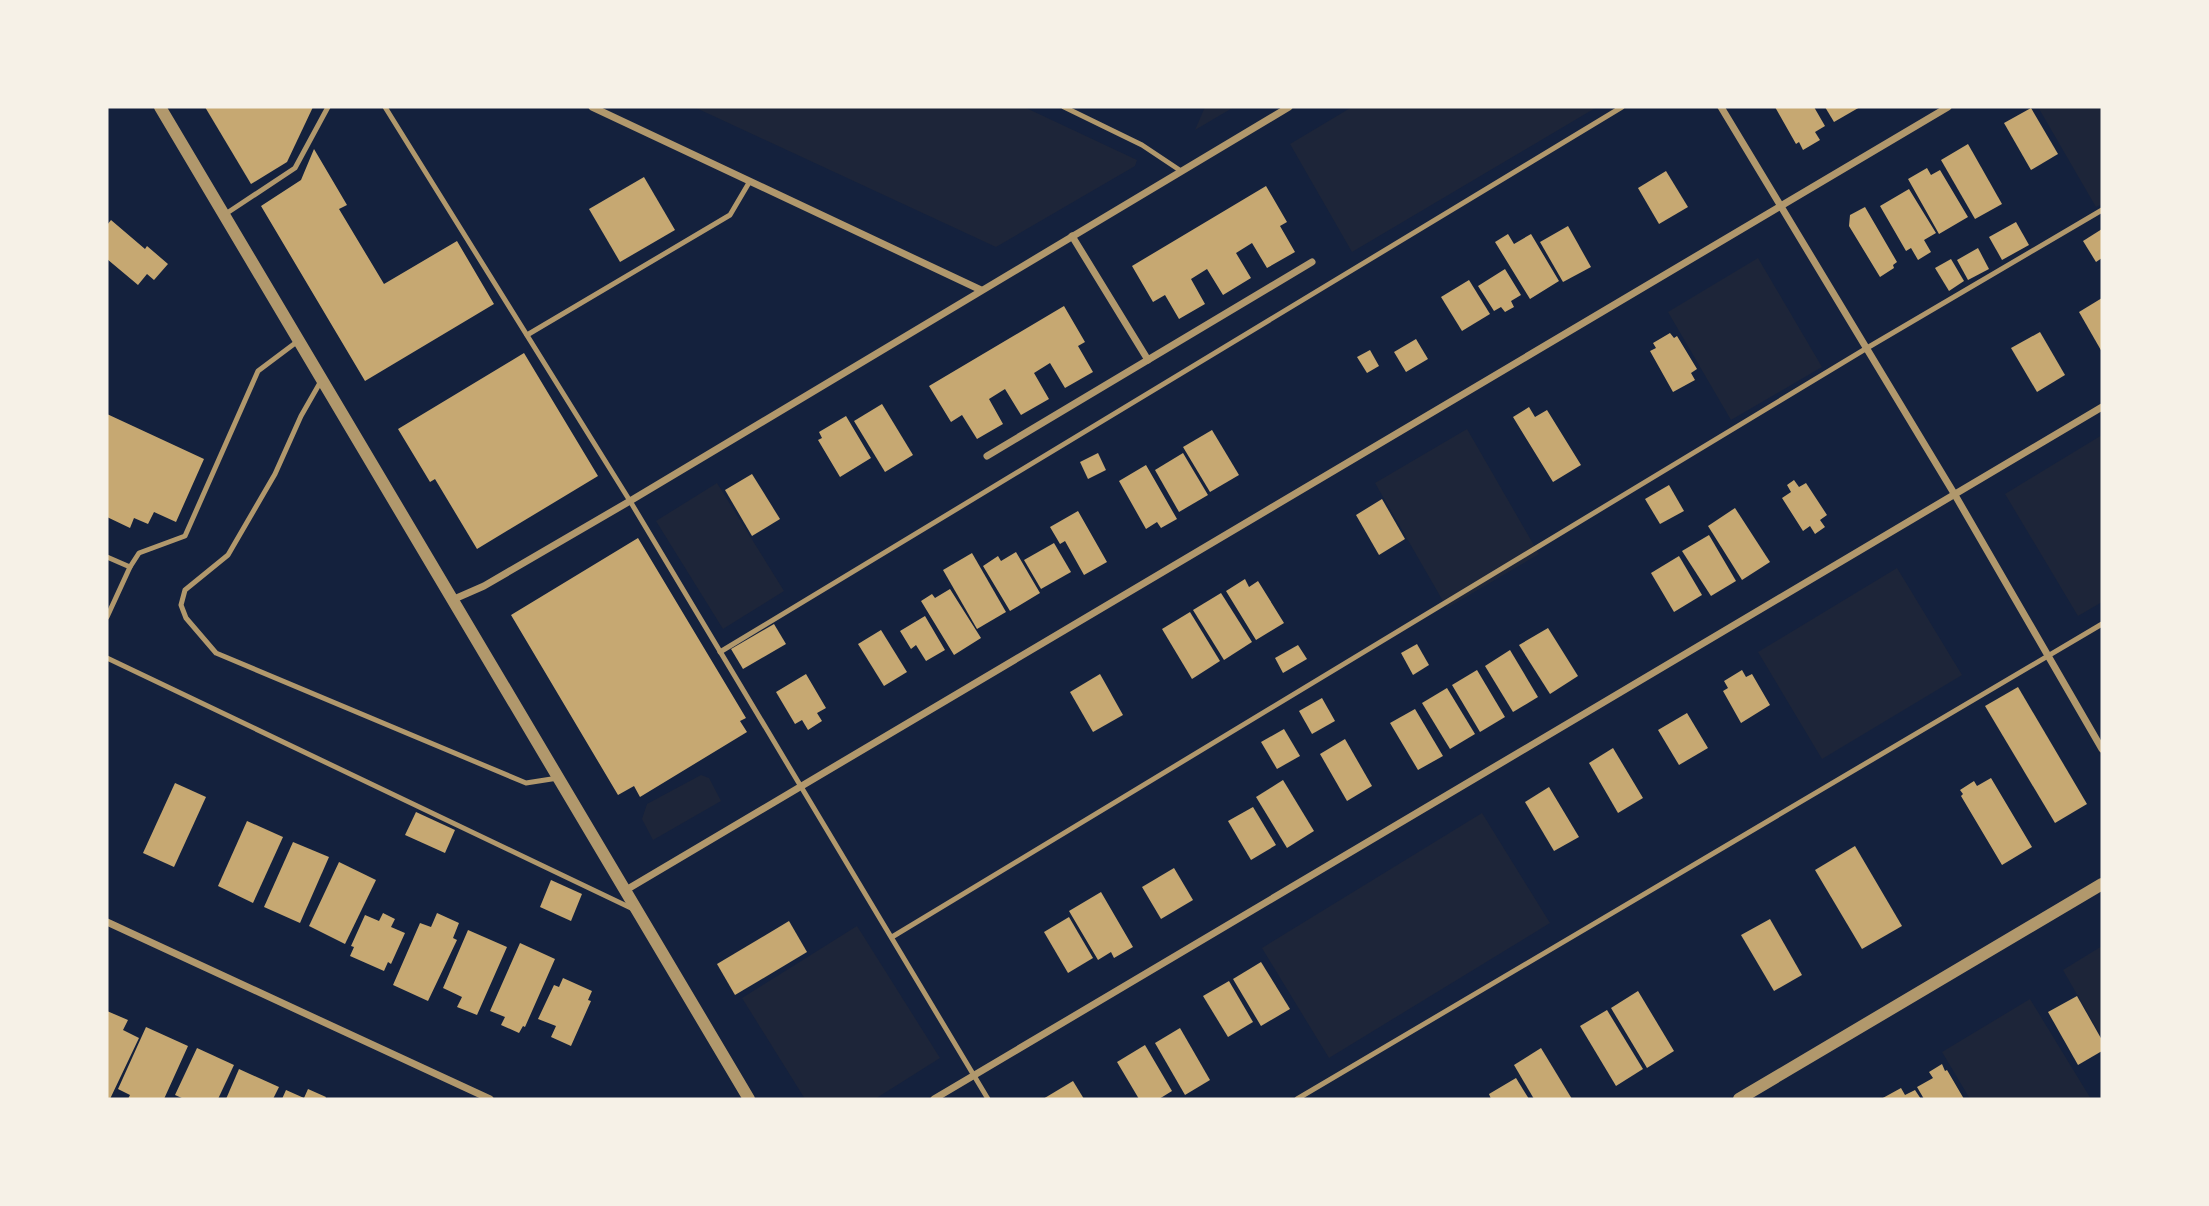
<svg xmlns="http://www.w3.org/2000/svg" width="2209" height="1206" font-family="'Public Sans',sans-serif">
<rect width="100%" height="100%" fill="#14213d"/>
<g fill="#1d2539">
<path d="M694 107H1024L1137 160 1135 166 996 247Z"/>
<path d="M1205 107H1234L1195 130Z"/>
<path d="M1352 107H1597L1352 252 1290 144Z"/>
<path d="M2038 107H2102V204L2096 207Z"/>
<path d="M1758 258 1822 367 1731 420 1668 312Z"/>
<path d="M1467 429 1539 554 1447 608 1375 483Z"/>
<path d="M2102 435V602L2078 616 2005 494Z"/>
<path d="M717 483 784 591 723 629 656 521Z"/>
<path d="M1897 568 1962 675 1822 759 1758 652Z"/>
<path d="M701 775 709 778 721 801 653 840 642 819 647 804Z"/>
<path d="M1482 813 1550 923 1329 1058 1262 948Z"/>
<path d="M857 926 940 1058 875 1099H805L742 998Z"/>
<path d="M2102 946V1038L2063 970Z"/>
<path d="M2030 999 2091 1099H1970L1942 1052Z"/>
</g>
<g fill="#c6a872">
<path d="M205 107H313L287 162 251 184Z"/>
<path d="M1775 107H1814L1825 126 1815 132 1820 140 1803 150 1799 142 1796 144Z"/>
<path d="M1825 107H1860L1834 122Z"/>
<path d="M2031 108 2058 154 2031 170 2004 123Z"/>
<path d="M1968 144 2002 204 1975 219 1941 160Z"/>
<path d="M314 149 347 205 339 209 384 284 457 241 494 304 365 381 261 206 301 180Z"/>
<path d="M1927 168 1931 175 1940 170 1968 217 1939 234 1908 179Z"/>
<path d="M1666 171 1688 207 1659 224 1638 188Z"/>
<path d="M644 177 675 230 620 262 589 209Z"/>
<path d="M1266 186 1287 222 1280 226 1295 252 1267 268 1252 243 1236 253 1251 278 1223 295 1207 269 1191 279 1205 304 1179 319 1165 295 1153 302 1132 266Z"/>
<path d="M1909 189 1936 233 1924 240 1931 252 1918 260 1911 248 1906 251 1880 206Z"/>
<path d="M1865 207 1897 262 1893 265 1894 268 1880 277 1849 226 1850 215Z"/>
<path d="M111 220 145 249 147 246 168 264 154 280 147 274 138 285 107 259V225Z"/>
<path d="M2016 222 2029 245 2002 260 1989 237Z"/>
<path d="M1568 226 1591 267 1563 282 1540 242Z"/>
<path d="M2102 229V258L2096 262 2083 241Z"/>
<path d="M1508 234 1514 244 1531 234 1559 281 1530 299 1495 242Z"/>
<path d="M1978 248 1989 269 1968 280 1957 260Z"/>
<path d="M1951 259 1964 281 1949 291 1935 268Z"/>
<path d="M1505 269 1521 295 1511 301 1514 307 1505 312 1501 307 1494 311 1478 286Z"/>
<path d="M1469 280 1490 314 1462 331 1441 297Z"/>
<path d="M2102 298V352L2079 312Z"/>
<path d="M1064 306 1085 342 1078 346 1093 372 1065 388 1050 363 1034 373 1049 399 1021 415 1005 389 989 399 1003 424 977 439 962 415 951 422 929 386Z"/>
<path d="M2040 332 2065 375 2037 392 2011 348Z"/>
<path d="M1670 333 1674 338 1677 336 1697 369 1691 373 1695 380 1673 392 1650 351 1656 348 1653 343Z"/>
<path d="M1416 339 1428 359 1406 372 1394 352Z"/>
<path d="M1370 350 1379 366 1367 373 1357 357Z"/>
<path d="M524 353 598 476 477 549 435 479 430 482 398 429Z"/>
<path d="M882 404 913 455 885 472 854 421Z"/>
<path d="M1529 407 1535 417 1547 410 1581 465 1553 482 1513 417Z"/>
<path d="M107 414 204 459 176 522 154 512 148 524 134 518 130 528 107 517Z"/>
<path d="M846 416 871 458 840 477 818 440 822 438 819 432Z"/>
<path d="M1212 430 1239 475 1210 492 1183 447Z"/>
<path d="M1098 453 1106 470 1088 479 1080 462Z"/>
<path d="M1183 453 1208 495 1179 512 1155 470Z"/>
<path d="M1146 465 1177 519 1161 528 1157 522 1146 529 1119 481Z"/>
<path d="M752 474 780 519 752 536 725 490Z"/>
<path d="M1794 480 1799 487 1806 483 1827 515 1820 520 1825 527 1815 534 1810 526 1803 531 1782 498 1791 492 1787 485Z"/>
<path d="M1669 485 1684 511 1660 524 1645 499Z"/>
<path d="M1382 499 1405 539 1379 555 1356 515Z"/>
<path d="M1735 508 1770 562 1742 580 1708 526Z"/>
<path d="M1078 511 1107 562 1084 575 1065 541 1060 544 1050 527Z"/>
<path d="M1709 535 1736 581 1711 596 1682 551Z"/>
<path d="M638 538 746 718 740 721 747 732 640 797 634 786 618 795 511 615Z"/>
<path d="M1054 543 1071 572 1041 589 1024 560Z"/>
<path d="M1016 552 1040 593 1010 611 983 566 998 556 1001 561Z"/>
<path d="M972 553 1006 612 977 629 943 570Z"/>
<path d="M1679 556 1702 595 1674 612 1651 573Z"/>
<path d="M1245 579 1249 587 1258 581 1284 623 1256 640 1226 591Z"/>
<path d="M950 589 981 638 954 655 921 601 932 594 935 598Z"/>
<path d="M1221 593 1252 642 1224 660 1193 610Z"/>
<path d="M1190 612 1220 661 1192 679 1162 629Z"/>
<path d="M925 616 945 650 926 661 916 645 911 649 900 631Z"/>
<path d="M774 624 786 644 743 669 731 649Z"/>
<path d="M1548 628 1578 676 1550 694 1519 645Z"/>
<path d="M881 630 907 672 884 686 858 644Z"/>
<path d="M1417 644 1429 665 1413 675 1401 653Z"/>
<path d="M1298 645 1307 659 1283 673 1275 658Z"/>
<path d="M1510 650 1538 697 1513 712 1485 666Z"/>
<path d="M1477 670 1505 717 1480 732 1452 685Z"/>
<path d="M1742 670 1746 677 1752 674 1770 705 1741 723 1723 691 1728 688 1724 681Z"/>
<path d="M806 674 826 708 817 713 822 721 808 730 802 720 795 724 776 692Z"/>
<path d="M1100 674 1123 715 1093 732 1070 692Z"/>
<path d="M2018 687 2087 804 2055 823 1985 706Z"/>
<path d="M1447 688 1475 734 1450 749 1422 703Z"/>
<path d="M1322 698 1335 721 1312 734 1299 711Z"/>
<path d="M1415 709 1443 756 1418 770 1390 723Z"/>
<path d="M1687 713 1708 748 1679 765 1658 730Z"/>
<path d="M1284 729 1300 756 1277 769 1261 742Z"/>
<path d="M1345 739 1372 786 1347 801 1320 754Z"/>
<path d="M1613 748 1643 798 1618 813 1589 763Z"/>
<path d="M1991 778 2032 847 2002 865 1961 796 1963 794 1960 790 1974 781 1977 786Z"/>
<path d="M1283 780 1314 831 1287 848 1256 797Z"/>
<path d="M175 783 206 797 174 867 143 853Z"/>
<path d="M1549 787 1579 837 1554 851 1525 802Z"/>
<path d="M1253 807 1276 845 1251 860 1228 821Z"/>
<path d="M416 812 455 830 445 853 405 835Z"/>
<path d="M247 821 283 837 253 903 218 886Z"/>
<path d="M293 842 329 857 300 923 264 907Z"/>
<path d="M1855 846 1902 926 1862 949 1815 870Z"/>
<path d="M339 862 376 880 345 944 309 926Z"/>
<path d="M1174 868 1193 900 1161 919 1142 887Z"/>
<path d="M551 880 582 894 571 921 540 907Z"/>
<path d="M1101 892 1133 947 1114 958 1111 952 1098 960 1069 911Z"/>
<path d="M383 913 395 919 391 927 405 933 391 964 388 962 384 971 350 956 354 947 351 946 365 915 379 921Z"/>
<path d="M437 913 459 923 453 938 457 940 428 1001 393 985 420 923 431 927Z"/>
<path d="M1069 917 1093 958 1068 973 1044 932Z"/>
<path d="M1770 919 1802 975 1774 991 1741 935Z"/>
<path d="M789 921 807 952 735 995 717 964Z"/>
<path d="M468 930 507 947 477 1015 457 1007 462 997 443 988Z"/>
<path d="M520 943 555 959 525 1027 523 1026 519 1033 501 1025 505 1017 490 1011Z"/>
<path d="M1261 962 1290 1009 1261 1026 1233 979Z"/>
<path d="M563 978 592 991 588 1000 591 1001 571 1046 551 1037 556 1026 538 1019 554 985 559 987Z"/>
<path d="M1229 981 1253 1022 1228 1037 1203 996Z"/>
<path d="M1638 991 1674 1051 1647 1068 1611 1008Z"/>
<path d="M2077 996 2102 1040V1051L2078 1065 2048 1012Z"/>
<path d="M1607 1010 1643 1069 1616 1086 1580 1026Z"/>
<path d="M107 1011 128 1020 123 1030 139 1038 110 1099H107Z"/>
<path d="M146 1027 188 1046 164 1099H128L130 1095 118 1089Z"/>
<path d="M1180 1028 1210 1080 1185 1095 1155 1043Z"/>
<path d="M1145 1045 1172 1091 1159 1099H1139L1117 1062Z"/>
<path d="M197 1048 234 1065 218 1099H184L175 1095Z"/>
<path d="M1541 1048 1572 1099H1534L1514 1065Z"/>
<path d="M1942 1064 1945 1071 1947 1070 1964 1099H1924L1917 1087 1933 1078 1929 1072Z"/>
<path d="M239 1069 279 1087 273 1099H226Z"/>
<path d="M1516 1078 1529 1099H1491L1489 1094Z"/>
<path d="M1073 1081 1084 1099H1043Z"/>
<path d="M1901 1088 1905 1095 1915 1090 1921 1099H1881Z"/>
<path d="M308 1089 326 1097 325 1099H282L286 1090 304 1098Z"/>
</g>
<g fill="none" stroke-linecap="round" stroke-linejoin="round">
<g stroke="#b1986c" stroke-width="5">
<path d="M385 107 630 501 988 1099"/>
<path d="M1064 107 1142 145 1181 171"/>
<path d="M224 215 295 168 328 107"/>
<path d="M527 335 730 215 750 181"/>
<path d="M321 381 301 416 275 474 228 555 185 590 181 605 186 618 216 653 526 783 558 778"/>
<path d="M107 557 130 567"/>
<path d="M107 617 130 567 139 553 185 536 258 371 298 341"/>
<path d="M720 652 1622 107"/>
<path d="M107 658 631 908"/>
<path d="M892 937 1867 348 2102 210"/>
<path d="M1297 1099 2102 624"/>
</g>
<g stroke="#b1986c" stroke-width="7">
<path d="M592 107 981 290"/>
<path d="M1721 107 1955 495 2102 749"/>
<path d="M1072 236 1148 360"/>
<path d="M987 456 1312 262"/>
<path d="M452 600 484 586 630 501 1289 107"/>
<path d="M626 890 1948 107"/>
<path d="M107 922 490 1099"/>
<path d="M934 1099 2102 407"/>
</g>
<g stroke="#b1986c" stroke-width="12">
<path d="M160 107 749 1099"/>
<path d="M1739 1099 2102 884"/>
</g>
</g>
<rect width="2209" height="1206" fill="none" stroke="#f6f1e7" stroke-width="217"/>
</svg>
